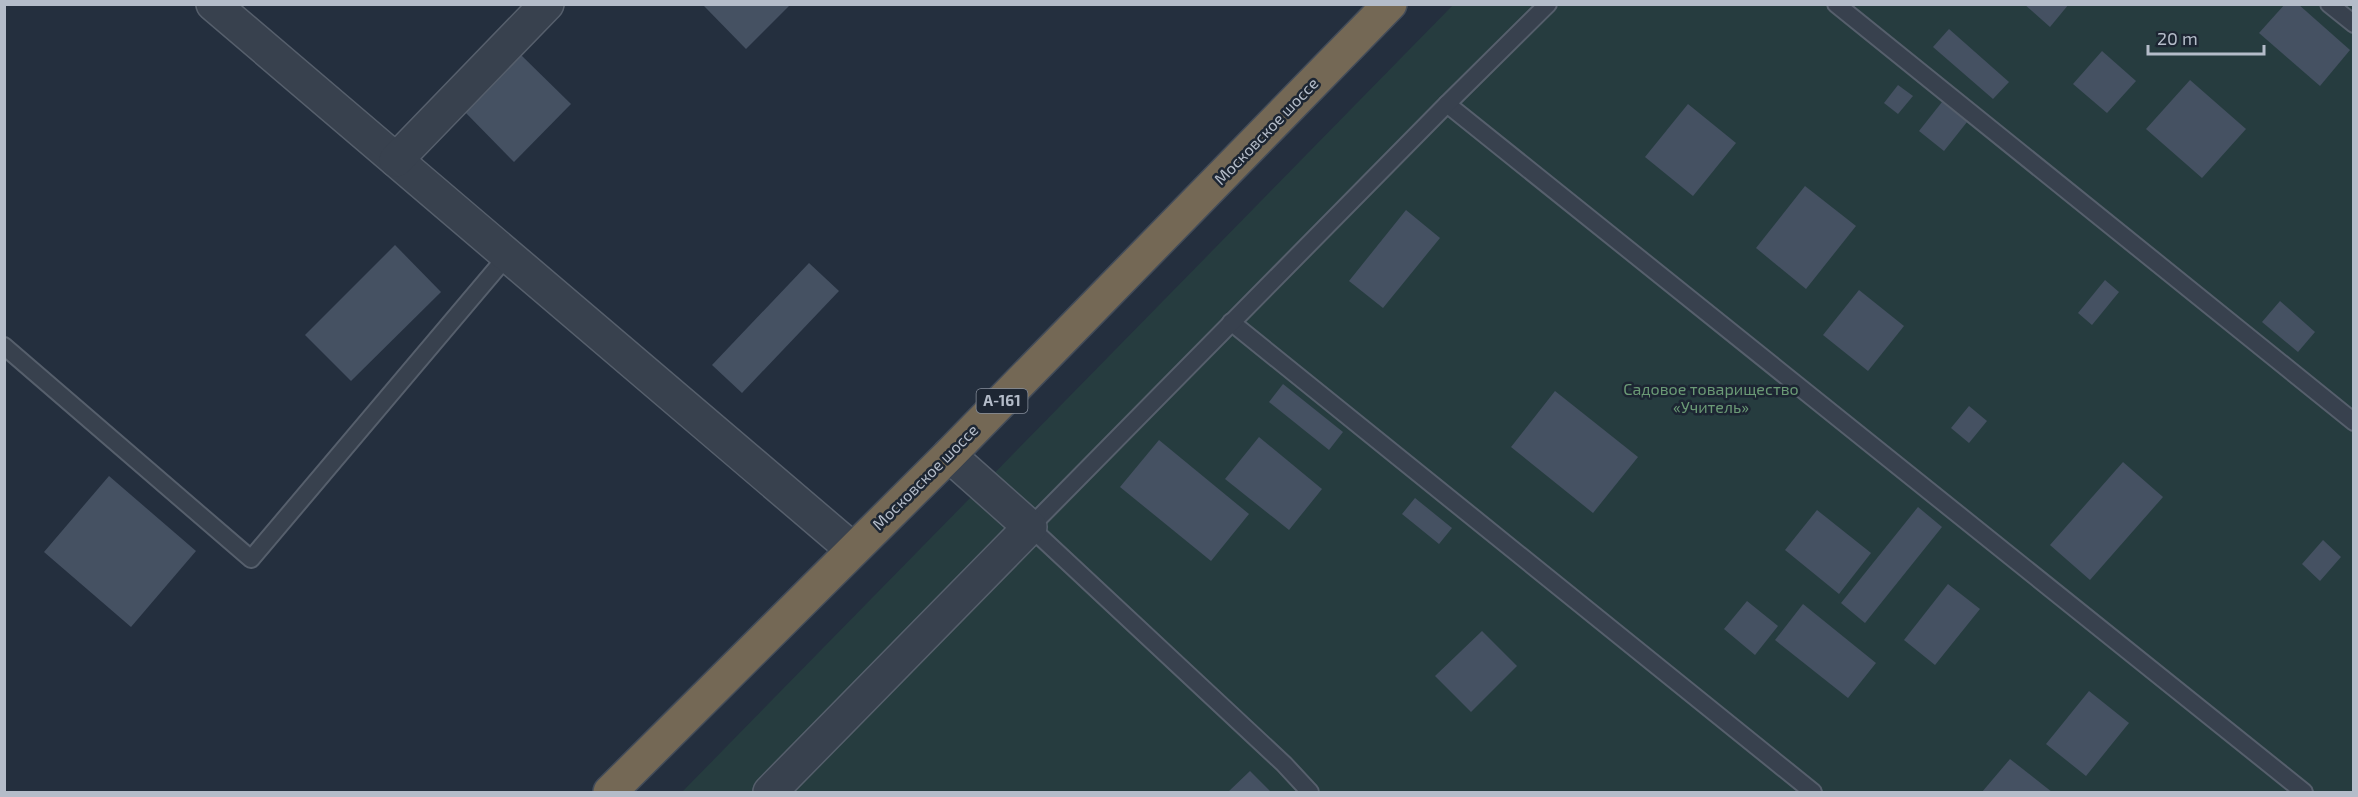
<svg xmlns="http://www.w3.org/2000/svg" width="2358" height="797" font-family="'Exo 2',sans-serif">
<rect width="100%" height="100%" fill="#242f3e"/>
<path fill="#263c3f" d="M1453 5H2353V792H682Z"/>
<g fill="#455162">
<path d="M2024 4H2069L2050 27Z"/>
<path d="M2285 4H2298L2350 50 2320 86 2259 33Z"/>
<path d="M706 5H790L746 49 704 6Z"/>
<path d="M1949 29 2009 82 1993 99 1933 47Z"/>
<path d="M2102 51 2136 81 2107 113 2073 84Z"/>
<path d="M520 54 571 104 514 162 463 110Z"/>
<path d="M2190 80 2246 129 2202 178 2146 129Z"/>
<path d="M1898 85 1913 96 1898 114 1884 103Z"/>
<path d="M1942 102 1967 122 1944 151 1919 131Z"/>
<path d="M1688 104 1736 143 1693 196 1645 157Z"/>
<path d="M1805 186 1856 226 1806 289 1756 248Z"/>
<path d="M1406 210 1440 238 1383 308 1349 281Z"/>
<path d="M395 245 441 292 351 381 305 335Z"/>
<path d="M809 263 839 291 742 393 712 365Z"/>
<path d="M2105 280 2119 292 2092 325 2078 313Z"/>
<path d="M1859 290 1904 326 1868 371 1823 335Z"/>
<path d="M2280 301 2315 332 2298 352 2262 322Z"/>
<path d="M1283 384 1343 432 1329 450 1269 402Z"/>
<path d="M1555 391 1638 457 1593 513 1511 447Z"/>
<path d="M1969 406 1987 421 1969 443 1951 428Z"/>
<path d="M1259 437 1322 489 1289 530 1225 479Z"/>
<path d="M1159 440 1249 514 1211 561 1120 487Z"/>
<path d="M2123 462 2163 497 2090 580 2050 545Z"/>
<path d="M109 476 196 551 131 627 44 552Z"/>
<path d="M1415 498 1452 528 1439 544 1402 514Z"/>
<path d="M1918 507 1942 527 1865 623 1841 603Z"/>
<path d="M1817 510 1871 553 1839 594 1785 550Z"/>
<path d="M2323 540 2341 557 2320 581 2302 564Z"/>
<path d="M1948 584 1980 609 1935 665 1904 640Z"/>
<path d="M1747 601 1778 626 1755 655 1724 629Z"/>
<path d="M1803 604 1876 663 1848 698 1775 640Z"/>
<path d="M1482 631 1517 666 1471 712 1435 676Z"/>
<path d="M2089 691 2129 723 2086 776 2046 744Z"/>
<path d="M2010 759 2052 792H1982Z"/>
<path d="M1250 771 1271 792H1228Z"/>
</g>
<g fill="none" stroke-linecap="round" stroke-linejoin="round">
<defs>
<g id="lane">
<path d="M1836 4 2354 422"/>
<path d="M2329 4 2354 24"/>
<path d="M1447 104 2304 792"/>
<path d="M1231 322 1813 792"/>
<path d="M4 346 251 559 508 255"/>
<path d="M1310 792 1284 764 1030 527 1447 104 1548 4"/>
</g>
<g id="street">
<path d="M213 4 852 549"/>
<path d="M396 160 547 4"/>
<path d="M770 792 1030 527 949 455"/>
</g>
<path id="highway" d="M610 792 949 455 1390 4"/>
</defs>
<use href="#lane" stroke="#565f6c" stroke-width="20"/>
<use href="#street" stroke="#565f6c" stroke-width="36"/>
<use href="#highway" stroke="#434c59" stroke-width="36"/>
<use href="#lane" stroke="#38414e" stroke-width="16"/>
<use href="#street" stroke="#38414e" stroke-width="33"/>
<use href="#highway" stroke="#746855" stroke-width="33"/>
</g>
<g text-anchor="middle" stroke-width="5" stroke-linejoin="round" paint-order="stroke">
<rect fill="#1d2633" stroke="#878f9c" stroke-width="1.5" x="976.5" y="389" width="51" height="24" rx="4.5"/>
<g font-size="15" font-weight="bold" fill="#b4bcc9">
<text x="1002" y="406">А-161</text>
</g>
<g font-size="16" fill="#b4bcc9" stroke="#1d2633">
<text transform="translate(1266 131) rotate(-46)" y="6">Московское шоссе</text>
<text transform="translate(925 477) rotate(-45)" y="6">Московское шоссе</text>
</g>
<g font-size="16" fill="#6b9a76" stroke="#1d2633">
<text x="1711" y="395">Садовое товарищество<tspan x="1711" dy="18">«Учитель»</tspan></text>
</g>
</g>
<rect width="2358" height="797" fill="none" stroke="#b4bcc9" stroke-width="12"/>
<path d="M2148 45v9h116v-9" fill="none" stroke="#b4bcc9" stroke-width="3"/>
<text x="2157" y="45" font-size="18" fill="#b4bcc9" stroke="#1d2633" stroke-width="4.5" paint-order="stroke">20 m</text>
</svg>
